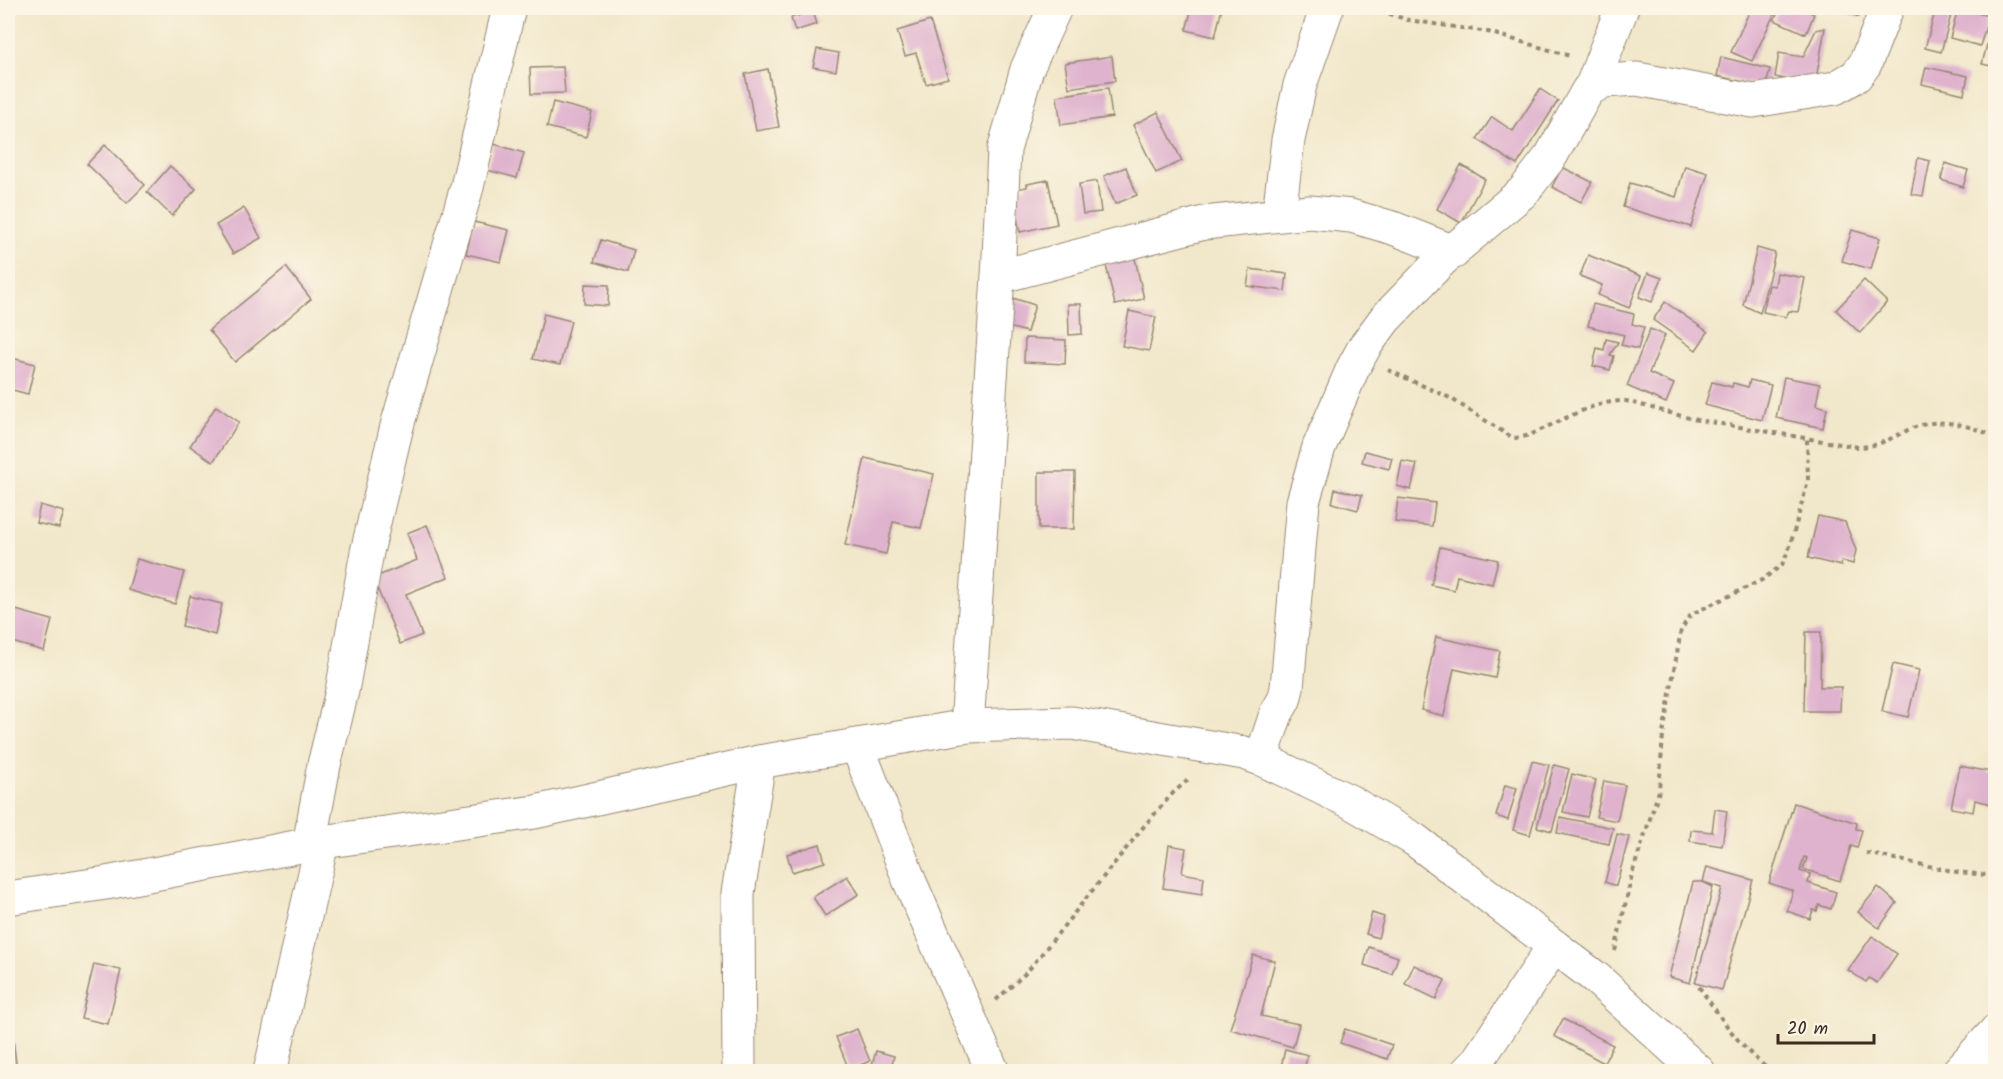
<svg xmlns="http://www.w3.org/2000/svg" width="2003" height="1079" font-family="Kalam,sans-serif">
<rect width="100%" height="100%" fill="#fcf5e5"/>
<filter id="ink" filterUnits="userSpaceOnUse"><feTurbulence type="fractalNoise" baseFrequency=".0167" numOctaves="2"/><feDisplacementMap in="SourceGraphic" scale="12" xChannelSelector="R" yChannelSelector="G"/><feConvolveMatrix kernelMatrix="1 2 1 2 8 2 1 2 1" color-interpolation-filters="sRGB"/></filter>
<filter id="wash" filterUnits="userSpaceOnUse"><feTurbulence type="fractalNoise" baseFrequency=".008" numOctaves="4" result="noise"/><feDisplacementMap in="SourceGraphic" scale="24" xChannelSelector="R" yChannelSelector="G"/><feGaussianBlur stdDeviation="1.35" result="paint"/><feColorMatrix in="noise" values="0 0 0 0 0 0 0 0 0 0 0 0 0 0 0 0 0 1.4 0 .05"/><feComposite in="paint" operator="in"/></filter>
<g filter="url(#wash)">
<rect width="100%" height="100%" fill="#f1e7ca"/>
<g id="blocks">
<g fill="#dfb2ce">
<path d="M1192 8H1222L1215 37 1186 30Z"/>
<path d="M1751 8H1777L1752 61 1731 52Z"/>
<path d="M1780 8H1802L1814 14 1806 34 1774 20Z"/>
<path d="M1834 8H1863L1859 17Z"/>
<path d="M1936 8H1953L1941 52 1925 48Z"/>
<path d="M1958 8 1989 16 1980 46 1950 38Z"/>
<path d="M813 11 817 24 795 31 791 18Z"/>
<path d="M1995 13H1996V67L1982 64Z"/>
<path d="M930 21 948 78 926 84 916 53 905 56 897 31Z"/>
<path d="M1825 28 1815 85 1775 77 1779 53 1803 57 1816 30Z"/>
<path d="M817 49 839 53 836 71 813 67Z"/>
<path d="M1112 56 1115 81 1069 88 1065 63Z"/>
<path d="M1721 57 1770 69 1766 87 1717 76Z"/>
<path d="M563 67 565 93 531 94 530 68Z"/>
<path d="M1926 67 1968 76 1964 94 1922 84Z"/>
<path d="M768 69 779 127 756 131 745 74Z"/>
<path d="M1108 88 1112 117 1061 125 1057 96Z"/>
<path d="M1540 89 1558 101 1517 165 1477 139 1492 117 1513 131Z"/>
<path d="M553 102 592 112 586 137 547 127Z"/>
<path d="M1158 112 1182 161 1156 173 1133 125Z"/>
<path d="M494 144 524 153 517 178 487 170Z"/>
<path d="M105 145 145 185 127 203 87 164Z"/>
<path d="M1918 158 1930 161 1923 196 1911 194Z"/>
<path d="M1945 163 1968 170 1963 187 1941 180Z"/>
<path d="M1461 165 1485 179 1461 223 1437 209Z"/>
<path d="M170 166 196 189 172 216 147 192Z"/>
<path d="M1685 166 1708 173 1691 227 1623 207 1630 183 1676 197Z"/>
<path d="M1126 167 1137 195 1115 204 1104 176Z"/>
<path d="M1562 167 1592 182 1581 202 1552 187Z"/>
<path d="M1048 180 1057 224 1020 232 1011 190 1027 187V184Z"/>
<path d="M1097 181 1101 212 1083 214 1079 184Z"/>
<path d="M244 208 261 238 233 254 216 225Z"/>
<path d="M474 222 509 230 501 262 466 254Z"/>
<path d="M1852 230 1880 238 1871 269 1842 261Z"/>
<path d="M1130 236 1144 299 1115 305 1101 243Z"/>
<path d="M601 240 634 250 628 272 594 262Z"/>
<path d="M1757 248 1775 253 1760 313 1743 305Z"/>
<path d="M1588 255 1641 276 1629 308 1598 295 1602 285 1580 276Z"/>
<path d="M286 267 311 299 235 362 209 330Z"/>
<path d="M1250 269 1287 274 1285 291 1247 286Z"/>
<path d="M1648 273 1662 278 1652 302 1639 297Z"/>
<path d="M1777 273 1805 278 1798 312 1789 311 1786 317 1763 312 1769 285 1775 286Z"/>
<path d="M1864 280 1887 302 1860 333 1836 310Z"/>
<path d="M585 284 609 285 608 306 584 304Z"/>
<path d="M1003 295 1035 305 1027 332 995 323Z"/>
<path d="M1665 302 1708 332 1696 350 1653 320Z"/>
<path d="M1068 304H1081L1082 334 1069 335Z"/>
<path d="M1593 304 1634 314 1632 324 1644 327 1638 349 1621 345 1624 335 1588 326Z"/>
<path d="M1129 311 1156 317 1149 351 1122 346Z"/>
<path d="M544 314 571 321 560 365 533 359Z"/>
<path d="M1650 329 1665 335 1649 373 1674 384 1666 403 1627 386Z"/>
<path d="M1025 338 1066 340 1065 364 1024 362Z"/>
<path d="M1606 339 1618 342 1610 355 1614 356 1610 370 1593 366 1597 348 1604 350Z"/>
<path d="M8 357 35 364 28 394 8 389Z"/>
<path d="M1784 377 1820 384 1816 405 1827 408 1823 428 1776 418Z"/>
<path d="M1750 380 1771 385 1762 420 1705 405 1712 382 1732 387 1733 383 1748 387Z"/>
<path d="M216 406 239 422 213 462 190 446Z"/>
<path d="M1365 451 1392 458 1389 469 1362 462Z"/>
<path d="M865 458 934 474 921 528 893 522 886 554 845 545Z"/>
<path d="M1402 461 1417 464 1411 490 1397 486Z"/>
<path d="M1039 472H1075L1074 529H1039Z"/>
<path d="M1335 489 1362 495 1358 510 1332 503Z"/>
<path d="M1398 498 1435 503 1432 526 1395 522Z"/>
<path d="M40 505 64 512 59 528 36 523Z"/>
<path d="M1818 516 1845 522 1856 550 1853 564 1842 561 1841 566 1808 558Z"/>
<path d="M427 525 448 577 406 594 422 635 400 644 373 578 417 560 407 533Z"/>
<path d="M1440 547 1498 560 1492 584 1457 576 1454 590 1431 585Z"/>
<path d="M137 559 184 572 175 604 128 590Z"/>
<path d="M190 596 222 604 215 635 182 626Z"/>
<path d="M12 609 52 620 44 651 8 641V628Z"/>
<path d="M1806 632H1821L1820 687H1841L1840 711H1804Z"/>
<path d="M1436 637 1500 651 1495 678 1454 669 1444 716 1421 710Z"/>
<path d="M1893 664 1919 670 1908 717 1882 711Z"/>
<path d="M1532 761 1549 765 1530 835 1513 830Z"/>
<path d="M1554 765 1569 769 1552 831 1537 827Z"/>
<path d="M1960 766 1996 773V805L1975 800 1973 812 1951 808Z"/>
<path d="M1572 774 1596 780 1587 817 1563 812Z"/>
<path d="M1604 781 1625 785 1617 821 1596 817Z"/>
<path d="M1505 785 1517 788 1508 820 1496 816Z"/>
<path d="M1794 803 1857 823 1856 829 1862 830 1857 848 1851 846 1840 881 1803 869 1807 858 1804 857 1800 871 1810 874 1808 883 1836 892 1831 909 1819 905 1817 911 1813 910 1810 919 1787 911 1793 891 1769 883Z"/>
<path d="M1715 809 1727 811 1722 846 1690 841 1691 830 1712 832Z"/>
<path d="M1560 817 1613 828 1609 844 1557 833Z"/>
<path d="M1617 834 1629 837 1616 886 1605 882Z"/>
<path d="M820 844 825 862 792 872 787 854Z"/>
<path d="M1169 845 1186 848 1182 873 1204 877 1202 894 1163 888Z"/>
<path d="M1707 867 1753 880 1722 990 1695 983 1722 888 1703 882Z"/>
<path d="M847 876 859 894 825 916 813 897Z"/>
<path d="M1693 882H1703L1713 887 1690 983 1669 977Z"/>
<path d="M1878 887 1897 903 1879 928 1858 912Z"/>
<path d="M1372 913 1384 917 1378 938 1366 934Z"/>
<path d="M1872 936 1897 954 1877 983 1869 978 1866 982 1848 970Z"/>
<path d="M1369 947 1398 957 1392 974 1364 965Z"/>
<path d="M1253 955 1275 961 1261 1016 1299 1024 1293 1047 1230 1029Z"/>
<path d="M94 964 121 970 108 1024 81 1018Z"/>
<path d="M1414 965 1445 980 1436 999 1405 984Z"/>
<path d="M1563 1019 1613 1045 1604 1063 1554 1036Z"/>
<path d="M857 1029 870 1061 849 1070 836 1037Z"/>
<path d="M1345 1029 1392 1045 1387 1059 1340 1043Z"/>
<path d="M12 1030 17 1072H8V1031Z"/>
<path d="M1285 1049 1308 1055 1303 1072H1280Z"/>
<path d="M876 1051 894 1056 890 1072H870Z"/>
</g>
</g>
</g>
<g filter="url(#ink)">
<use href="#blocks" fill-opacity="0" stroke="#968874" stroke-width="1.5"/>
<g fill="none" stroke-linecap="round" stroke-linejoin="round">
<defs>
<g id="minor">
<path d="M1591 88 1622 8"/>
<path d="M1279 214 1288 140 1300 85 1327 8"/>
<path d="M998 277 1204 223 1310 212 1351 216 1393 228 1454 252"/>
<path d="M967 726 998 277 1004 150 1027 69 1055 8"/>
<path d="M857 745 910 882 993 1072"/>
<path d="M1261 759 1276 714 1284 700 1287 688 1303 502 1319 447 1353 368 1365 346 1385 319 1442 260 1523 192 1551 156 1588 90 1604 81 1637 79 1753 101 1835 88 1856 76 1865 64 1887 8"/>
<path d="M309 845 324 765 342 691 367 552 397 426 467 187 509 8"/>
<path d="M8 898 106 883 322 842 535 812 759 762 967 726 1072 723 1244 753 1261 759 1349 801 1415 840 1596 978 1699 1072"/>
<path d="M270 1072 322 842"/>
<path d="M739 1072 738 893 759 762"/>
<path d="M1467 1072 1476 1063 1554 946"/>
<path d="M1958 1072 1996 1031"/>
</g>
</defs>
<use href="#minor" stroke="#968874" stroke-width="35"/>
<g stroke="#968874" stroke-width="4" stroke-dasharray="4.5 4.5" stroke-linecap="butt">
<path d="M1372 8 1408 20 1488 32 1570 56"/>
<path d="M1388 370 1450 398 1513 438C1525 438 1534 433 1545 428 1570 416 1599 400 1626 401L1693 419 1858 447C1879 447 1893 437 1910 429 1940 416 1968 425 1996 437"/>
<path d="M1866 853 1957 872 1996 876"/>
<path d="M1615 951 1632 874 1659 791 1663 734 1681 630 1689 617 1696 612 1762 580 1782 565 1790 546 1808 481 1807 439"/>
<path d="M1699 987C1721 1017 1741 1051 1773 1072"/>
<path d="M996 1000 1027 972 1145 825 1173 793 1190 778"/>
</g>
<use href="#minor" stroke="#fff" stroke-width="33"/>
</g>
</g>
<rect width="2003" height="1079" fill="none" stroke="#fcf5e5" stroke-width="30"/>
<path d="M1778 1034v9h96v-9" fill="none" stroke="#3b2a1e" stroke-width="3"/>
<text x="1787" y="1034" font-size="18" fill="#3b2a1e" stroke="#fcf5e5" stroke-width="4.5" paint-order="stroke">20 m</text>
</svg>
